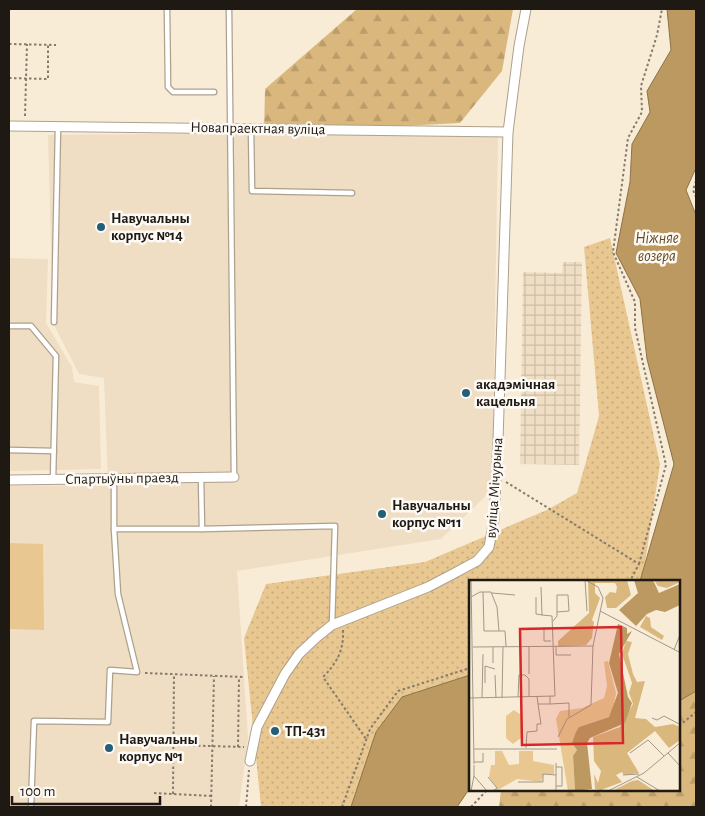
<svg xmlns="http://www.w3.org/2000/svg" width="705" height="816" font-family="'Alegreya Sans',sans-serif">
<defs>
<pattern id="industrial-grid" width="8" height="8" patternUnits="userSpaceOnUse" patternTransform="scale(1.25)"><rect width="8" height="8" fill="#efdec3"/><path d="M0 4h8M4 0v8" fill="none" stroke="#ccbea6"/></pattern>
<pattern id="forest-firs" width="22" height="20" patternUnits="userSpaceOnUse" patternTransform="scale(1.25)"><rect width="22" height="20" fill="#dab77d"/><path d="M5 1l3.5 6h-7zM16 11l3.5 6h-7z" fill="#bb9d6b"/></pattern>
<pattern id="park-dots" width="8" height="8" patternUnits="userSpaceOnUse" patternTransform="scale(1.25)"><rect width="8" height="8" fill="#e8c790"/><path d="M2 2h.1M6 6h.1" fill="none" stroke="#c7aa7b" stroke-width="1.8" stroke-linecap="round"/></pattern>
</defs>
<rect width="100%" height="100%" fill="#f9ecd7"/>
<g fill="#efdec3">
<path d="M264 133 498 135 492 490 441 539 237 571 248 738 239 807H9V486L108 485 104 378 79 374 53 323 48 135Z"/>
<path d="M9 258 48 259 46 323 72 367 74 382 99 386 101 469 9 471Z"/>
</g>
<path fill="url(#industrial-grid)" d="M563 262H582L579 465 520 464 523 272 562 273Z"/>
<g fill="url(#forest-firs)">
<path d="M357 9H513L502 71 460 123 264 133 265 89Z"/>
<path d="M696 691V807H499L501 790H679V701Z"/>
</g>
<path fill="url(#park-dots)" d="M610 238 660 464 643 576 640 581H470V675L402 697 376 732 351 807H261L244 638 266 584 425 562 547 510 577 493 599 416 584 247Z"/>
<path fill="#e8c790" d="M9 543 43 544 44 630 9 629Z"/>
<g fill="#bb9960" stroke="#8c7349">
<path d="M667 9H696V168L686 190 696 215V691L679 701V581H640L674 464 647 359 640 299 616 253 630 182 632 144 650 112 647 91 671 50Z"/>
<path d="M470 675V788L457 807H351L376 732 402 697Z"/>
</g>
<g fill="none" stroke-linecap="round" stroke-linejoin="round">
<defs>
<g id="service">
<path d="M167 9 168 87 173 92H214"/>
<path d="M229 9 234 477"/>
<path d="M251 129 252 191 352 193"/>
<path d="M54 322 58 127"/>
<path d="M9 326H31L56 356 53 479"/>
<path d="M9 450 54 451"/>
<path d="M201 477 202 529 335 526 332 625"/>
<path d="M114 479V529H202"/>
<path d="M31 807 34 721 108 722 110 670 137 672 118 594 114 529"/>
</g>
<g id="minor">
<path d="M9 126 508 132"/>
<path d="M9 480 234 477"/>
<path d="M250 761 257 727 285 674 299 654 317 637 332 625 428 587 451 575 477 561 489 547 494 520 498 440 508 132 519 46 526 9"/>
</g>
</defs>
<use href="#service" stroke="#ada18e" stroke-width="7"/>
<use href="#minor" stroke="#ada18e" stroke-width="11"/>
<g stroke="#847b6e" stroke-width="2" stroke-dasharray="2.5 2.5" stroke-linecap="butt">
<path d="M9 44 56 45"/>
<path d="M9 78 48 79V45"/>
<path d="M25 116 27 44"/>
<path d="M696 181 693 190 696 197"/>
<path d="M506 482 639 564 630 581"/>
<path d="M639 564 666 465 635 328V302L613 252 628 138 642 112 641 86 657 35 662 9"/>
<path d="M343 630C344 650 337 663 323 677L366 739"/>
<path d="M145 673 244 677"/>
<path d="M679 726 696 712"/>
<path d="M173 745 244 747"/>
<path d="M238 747 239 677"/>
<path d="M154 793 212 796"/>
<path d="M173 794 174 674"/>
<path d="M211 807 214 676"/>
<path d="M246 807 249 770"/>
<path d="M342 807 370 729 398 691 470 668"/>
<path d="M471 807 487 790"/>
</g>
<use href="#service" stroke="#fff" stroke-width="4.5"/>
<use href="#minor" stroke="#fff" stroke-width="9"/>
</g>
<g fill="#245e77" stroke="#fdfaf6" stroke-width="2">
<circle cx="101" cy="227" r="5"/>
<circle cx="466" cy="393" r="5"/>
<circle cx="382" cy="514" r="5"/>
<circle cx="275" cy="731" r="5"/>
<circle cx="109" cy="748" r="5"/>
</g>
<g text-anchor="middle" stroke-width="5" stroke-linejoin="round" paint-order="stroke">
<g font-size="15" fill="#1e1912" stroke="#fdfaf6">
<text transform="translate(258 128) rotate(1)" y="5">Новапраектная вуліца</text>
<text transform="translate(122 478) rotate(-1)" y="5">Спартыўны праезд</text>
<text transform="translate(494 488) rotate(-86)" y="5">вуліца Мічурына</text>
</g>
<g font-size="15" font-weight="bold" fill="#1e1912" stroke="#fdfaf6" text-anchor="start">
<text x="111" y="223">Навучальны<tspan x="111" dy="17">корпус №14</tspan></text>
<text x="476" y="389">акадэмічная<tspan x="476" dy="17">кацельня</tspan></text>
<text x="392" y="510">Навучальны<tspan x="392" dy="17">корпус №11</tspan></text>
<text x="285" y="736">ТП-431</text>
<text x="119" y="744">Навучальны<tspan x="119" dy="17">корпус №1</tspan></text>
</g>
<g font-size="16" font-style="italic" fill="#654c20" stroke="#fdfaf6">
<text x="657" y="243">Ніжняе<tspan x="657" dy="18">возера</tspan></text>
</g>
</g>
<g transform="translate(469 580)">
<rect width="211" height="211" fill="#f9ecd7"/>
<path d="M119 0H158L162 15 147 28H138L136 17 141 12 147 13 148 7 146 3H126V13L131 18 123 40 125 42 123 58 117 65 89 67V61L120 33ZM185 0H211V2L198 8 189 6ZM177 36 181 38 182 47 195 56 193 60 171 47ZM157 61 163 62 159 74 164 94 168 102 176 101 166 138 177 139 186 147 204 144 211 147V160L200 168 186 151 158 173 170 193 155 195 153 192 147 195 153 202 132 210 126 209 125 194 129 203 132 191 125 181 124 157 151 147 164 124 160 113 163 103 153 74ZM169 200 186 211H143L163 201Z" fill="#dab77d"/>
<path d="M139 81 147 113 144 129 140 137 110 147 103 163 108 170 104 177 106 211H99L87 139 91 131 113 128 135 118 138 106 135 82ZM26 171H33L40 185 50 184V171H64V181L85 185V194H75L72 202 48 199 27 211 28 208 20 197 22 185H26Z" fill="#e8c790"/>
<path d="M45 130 52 135V158L44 164 37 158V136Z" fill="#e8c790"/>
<path d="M165 0H184L190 13 211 4V25L196 32 187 30 178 34 167 46 150 30 169 13ZM149 44 158 48V54L163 51 150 74 159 117 163 123 156 143 121 158 118 163 123 209 106 211 104 176 108 170 103 163 107 152 110 147 140 137 149 113 140 83Z" fill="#bb9960"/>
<path fill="none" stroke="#a19888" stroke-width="1" d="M2 0 5 184M116 0 118 31M14 12 15 51H36L37 66M23 13 46 15M2 17 11 12H22L28 27 30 51M67 17V34L73 35M131 31 212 73M84 41 88 36V15H99L100 31 88 32M75 47V61H82M87 66V75H102M4 67 124 66M205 70 212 52M24 83V67M60 94V66M26 95 27 118M16 103V86L26 89M68 116 69 124H81M81 116V124L100 123V137M49 117 50 95H56L60 99V116M0 118 86 116 83 36 73 35 72 7M13 118 14 74M33 118 34 67M183 138 188 140 195 136 212 145M89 157 98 139 122 125 124 66 134 18 129 7 118 1M57 168 58 152 68 151V144H72L69 124M5 169H88M161 173 179 160 195 176M199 173 212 187M5 182H14V173M5 185V196L18 211M87 187H93V206H87M154 195 170 194M19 197 28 208 24 211M168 197 191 211M49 202H74V194L87 195M2 211 5 196M87 211V183M139 211 175 193 212 162"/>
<path fill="#d62828" fill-opacity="0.15" stroke="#d62828" stroke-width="2.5" d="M152 47 154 163 53 165 51 49Z"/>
<rect width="211" height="211" fill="none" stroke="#1e1912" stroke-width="2.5"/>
</g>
<rect width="705" height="816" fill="none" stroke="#1e1912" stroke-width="20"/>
<path d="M12 796v8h148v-8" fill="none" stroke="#1e1912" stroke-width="2.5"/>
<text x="20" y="796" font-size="15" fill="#1e1912" stroke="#fdfaf6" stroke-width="4" paint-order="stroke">100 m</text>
</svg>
